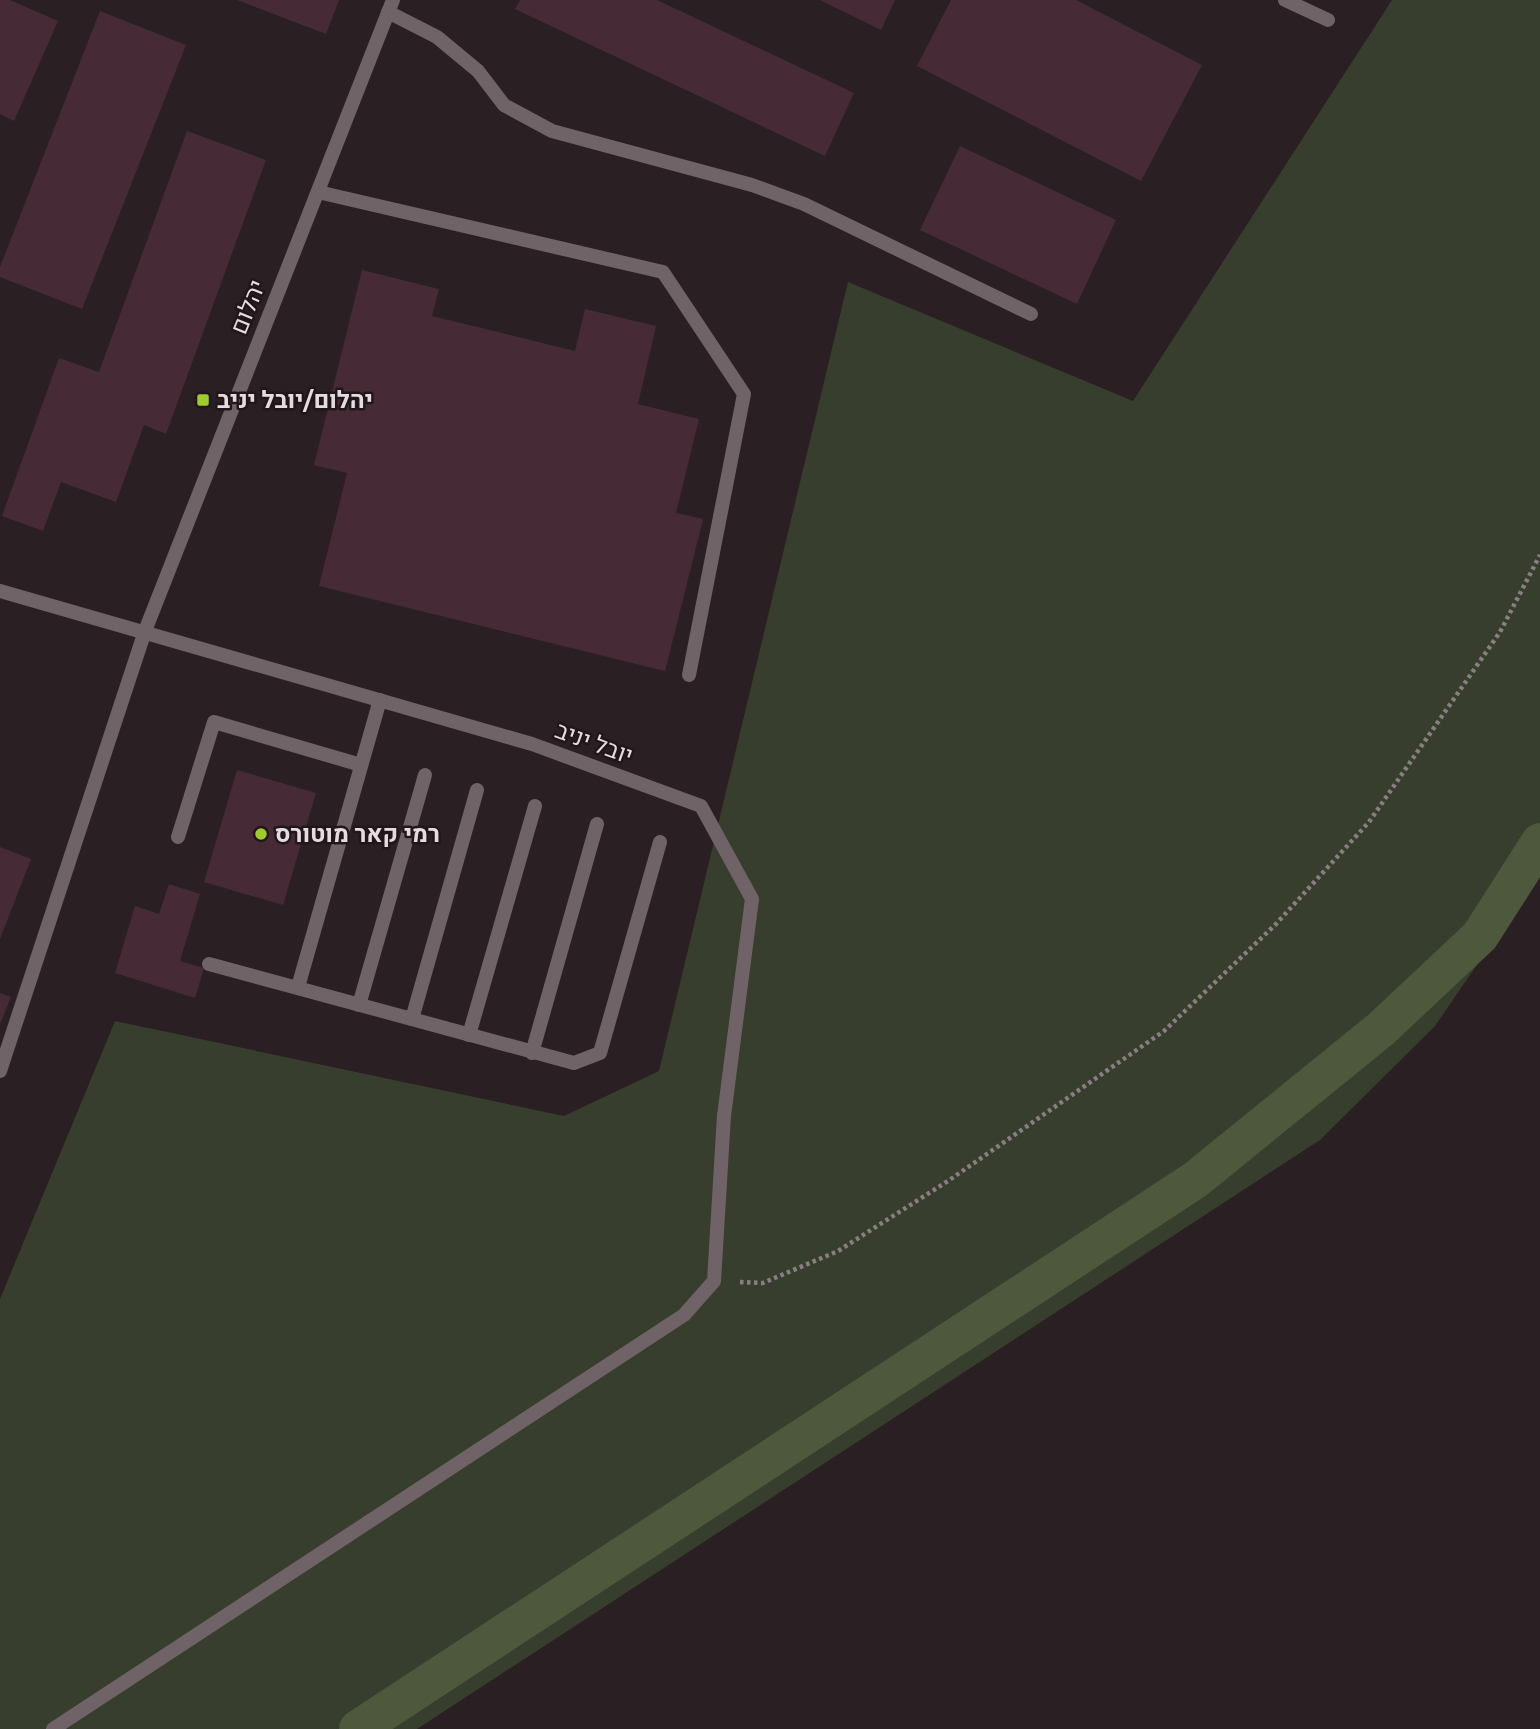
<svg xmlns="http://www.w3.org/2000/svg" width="1540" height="1729" font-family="Ubuntu,Heebo,sans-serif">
<rect width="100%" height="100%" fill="#2a1f23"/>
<path fill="#383e2d" d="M1392 0H1540V873L1435 1026 1320 1140 417 1729H0V1299L115 1021 564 1116 659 1071 848 282 1133 401Z"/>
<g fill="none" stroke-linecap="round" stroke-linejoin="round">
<path stroke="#4e583d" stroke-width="38" d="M358 1729 1195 1180 1381 1029 1480 936 1540 842"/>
</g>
<g fill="#462b37">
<path d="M0 0H10L58 21 14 121 0 114Z"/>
<path d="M237 0H339L326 34Z"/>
<path d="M520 0H657L854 93 825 156 515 9Z"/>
<path d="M820 0H895L881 30Z"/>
<path d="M951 0H1076L1202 65 1141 181 917 66Z"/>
<path d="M100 11 186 45 82 309 0 277V267Z"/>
<path d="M187 131 266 160 166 434 144 425 116 502 61 482 43 531 2 516 59 358 99 372Z"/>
<path d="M960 146 1116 220 1077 304 920 230Z"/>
<path d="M362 270 439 289 432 316 575 351 585 309 656 326 638 404 699 419 676 513 703 519 665 671 319 586 347 473 314 465Z"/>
<path d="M237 770 316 793 283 905 204 882Z"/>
<path d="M0 847 31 859 0 939Z"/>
<path d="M169 884 200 894 180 961 204 968 195 998 115 973 135 906 159 914Z"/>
<path d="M0 993 11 997 0 1024Z"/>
</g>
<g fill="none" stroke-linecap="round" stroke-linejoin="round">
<path stroke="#887f82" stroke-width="4.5" stroke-dasharray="3.5 3.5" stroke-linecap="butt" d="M740 1282 763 1283 838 1251 948 1181 1164 1031 1276 924 1369 822 1500 632 1540 555"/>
<g stroke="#706368" stroke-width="14">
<path d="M1285 0 1328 20"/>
<path d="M388 12 437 37 478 71 504 105 552 131 752 185 804 204 1031 314"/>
<path d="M318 192 663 272 744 394 689 675"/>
<path d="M178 837 214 722 361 765"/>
<path d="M209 964 574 1063 600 1053 660 842"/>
<path d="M298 987 380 700"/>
<path d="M359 1005 425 775"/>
<path d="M412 1019 477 790"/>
<path d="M469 1035 535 806"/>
<path d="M532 1053 597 824"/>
<path d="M0 1071 145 631"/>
</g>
<g stroke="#706368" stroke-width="14">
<path d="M0 591 532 744 701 806 752 899 724 1116 714 1281 684 1315 53 1729"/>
<path d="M145 631 393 0"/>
</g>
</g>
<g fill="#9fca2d" stroke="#21161a" stroke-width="2.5">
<rect x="196" y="393" width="14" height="14" rx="3.5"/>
<circle cx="261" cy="834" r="7"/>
</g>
<g text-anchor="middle" stroke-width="5" stroke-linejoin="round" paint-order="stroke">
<g font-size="24" fill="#e4dcdf" stroke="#21161a">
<text transform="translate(248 307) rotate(-68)" y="8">יהלום</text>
<text transform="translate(594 743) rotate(20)" y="8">יובל יניב</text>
</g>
<g font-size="24" font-weight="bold" fill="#e4dcdf" stroke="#21161a" text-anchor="start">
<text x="217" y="408">יהלום/יובל יניב</text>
<text x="275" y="842">רמי קאר מוטורס</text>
</g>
</g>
</svg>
